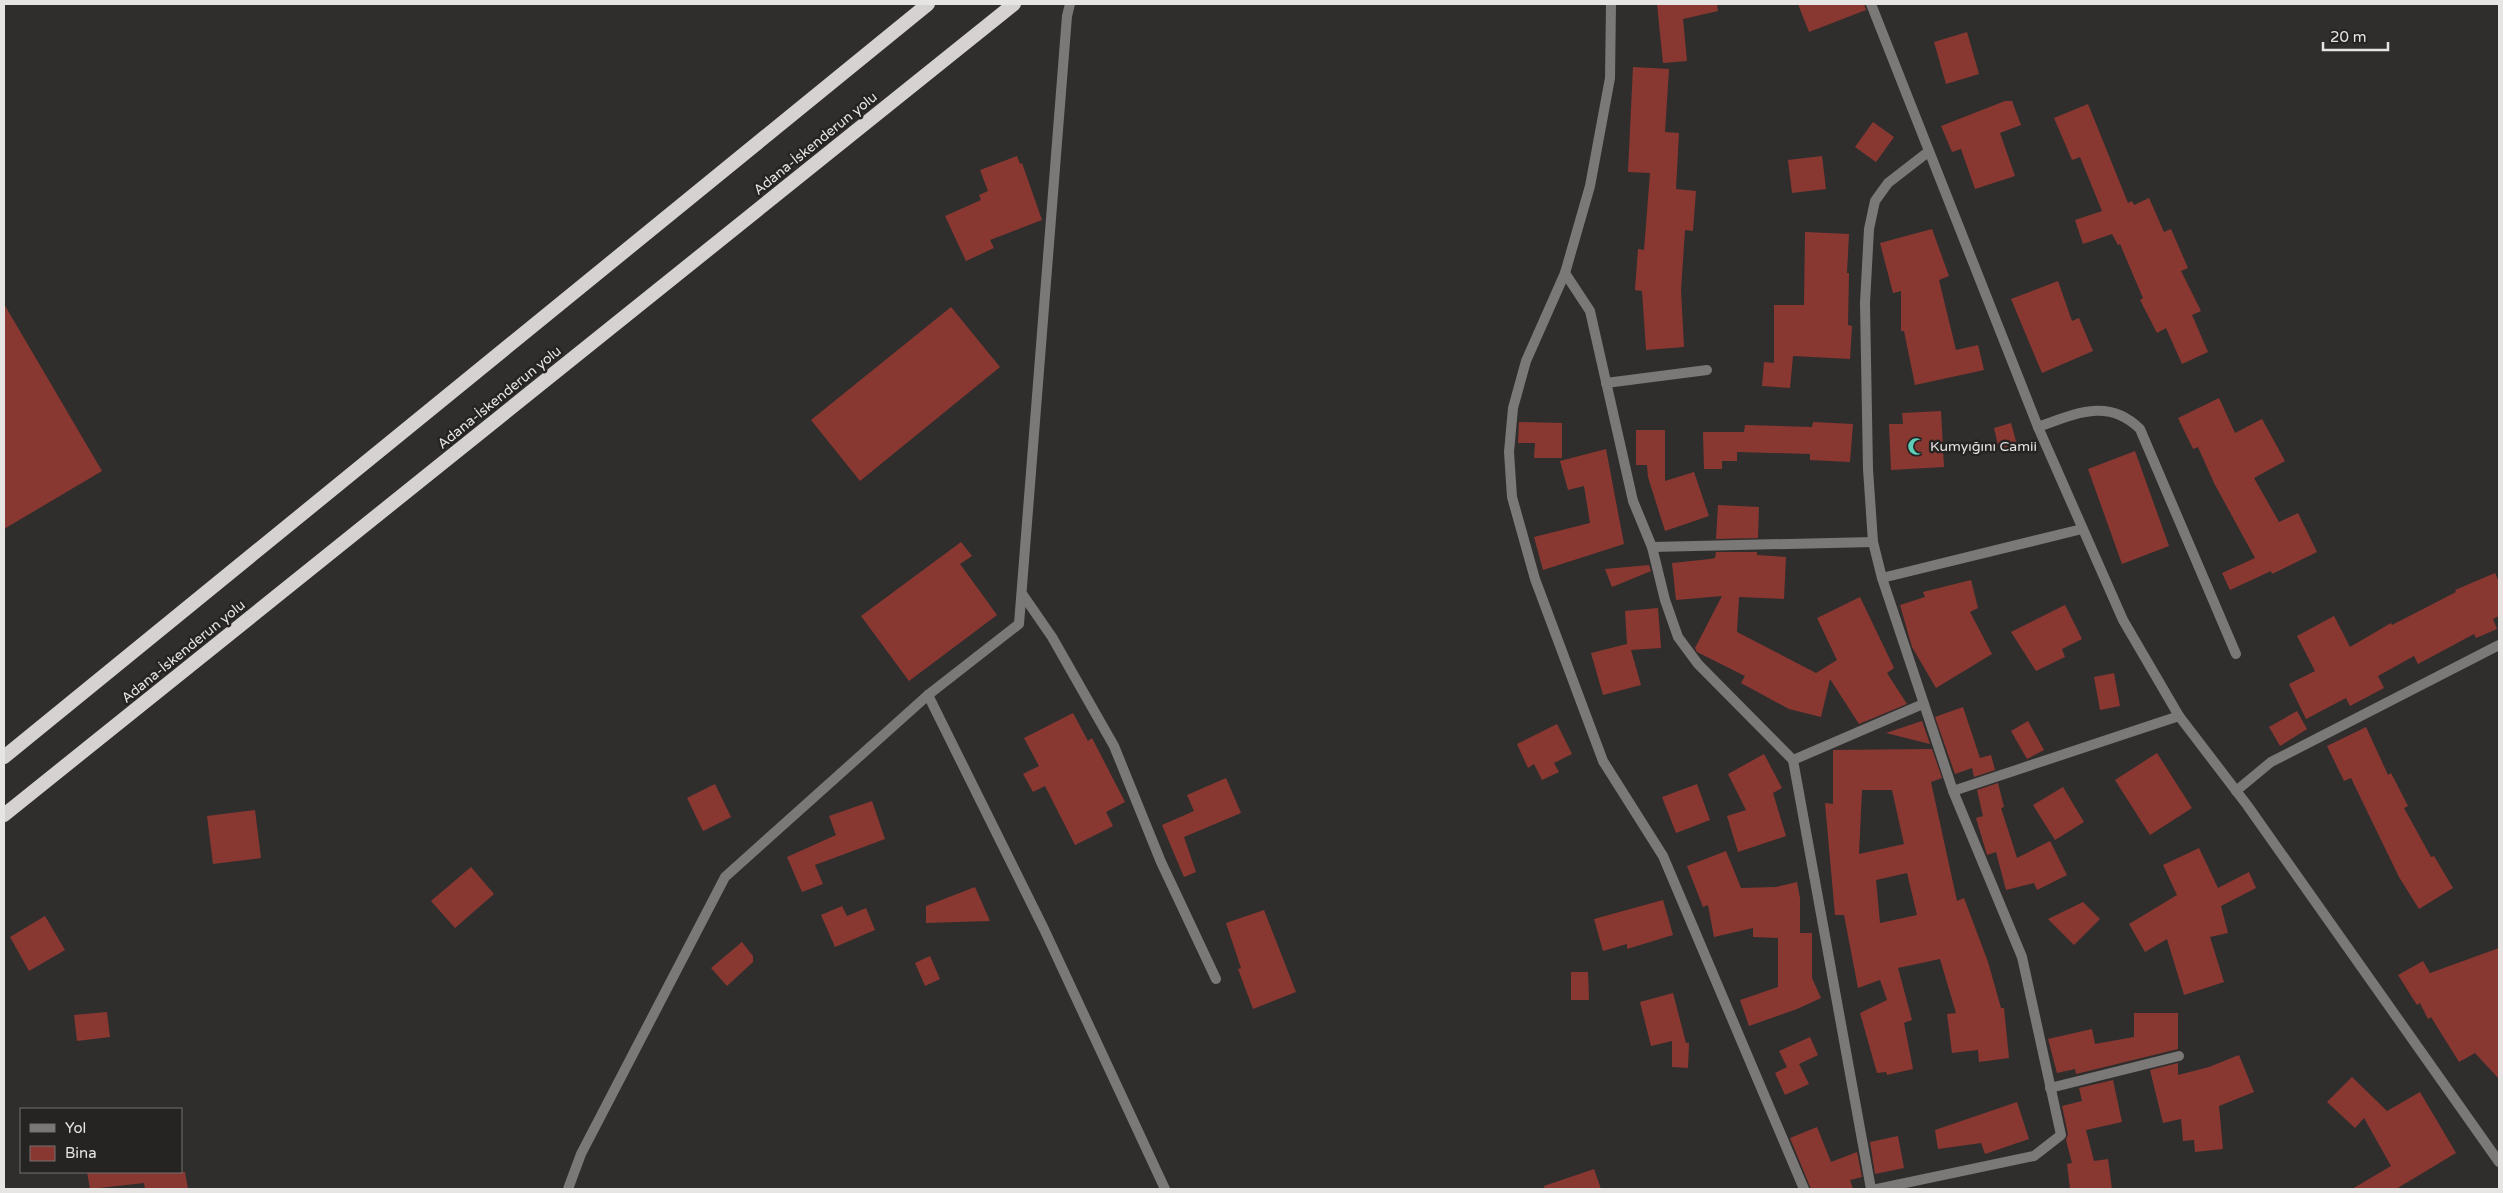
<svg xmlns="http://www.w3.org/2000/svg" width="2503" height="1193" font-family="'Varela Round',sans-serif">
<rect width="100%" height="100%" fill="#302d2d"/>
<g fill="#893831" fill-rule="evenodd">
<path d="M1657 4H1717L1718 11 1683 19 1687 61 1663 63Z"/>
<path d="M1798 4H1864L1866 10 1809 32Z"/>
<path d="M1967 32 1979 74 1946 84 1934 42Z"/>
<path d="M1633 67 1669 69 1665 132 1679 133 1676 189 1696 191 1693 231 1685 230 1681 290 1684 347 1646 350 1642 291 1635 290 1638 249 1644 250 1650 173 1628 172Z"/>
<path d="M2005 101H2012L2021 125 2000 133 2015 176 1975 189 1961 149 1952 152 1941 126Z"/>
<path d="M2088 104 2128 203 2132 201 2134 205 2149 198 2164 232 2171 229 2188 268 2181 271 2201 311 2192 315 2208 352 2182 364 2166 328 2157 333 2140 300 2143 298 2120 244 2118 245 2112 234 2083 244 2075 220 2102 211 2080 157 2072 160 2054 118Z"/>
<path d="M1873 122 1894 137 1876 162 1855 147Z"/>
<path d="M1017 156 1020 164 1022 163 1042 220 990 240 994 248 966 261 945 216 981 200 979 195 988 191 980 170Z"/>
<path d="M1822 156 1826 189 1792 193 1788 160Z"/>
<path d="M1932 229 1949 276 1939 280 1956 350 1978 345 1984 370 1915 385 1904 331H1901V291L1893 293 1880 243Z"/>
<path d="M1805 232 1849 234 1847 273H1849L1848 325 1852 326 1850 359 1793 356 1790 388 1762 386 1764 362 1774 363V305H1804Z"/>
<path d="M2058 281 2072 321 2079 318 2093 351 2042 373 2011 299Z"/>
<path d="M4 304 102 471 4 529Z"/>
<path d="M951 307 1000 367 860 481 811 420Z"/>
<path d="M2219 398 2235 433 2262 419 2285 461 2254 478 2279 522 2298 513 2317 552 2272 574 2271 571 2230 590 2222 573 2255 558 2214 483 2198 447 2193 449 2178 418Z"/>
<path d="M1941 411 1944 467 1891 470 1889 424H1903L1902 413Z"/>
<path d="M1519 422 1562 423V458H1534L1535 443H1518Z"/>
<path d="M1813 422 1853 424 1850 462 1810 460V454L1737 452V461H1722V469H1704L1703 432H1744L1745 425 1812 427Z"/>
<path d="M2011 423 2017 445 1999 450 1994 428Z"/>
<path d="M1636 430H1665V481L1694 472 1709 516 1665 531 1648 477 1647 465H1636Z"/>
<path d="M1606 449 1624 544 1543 570 1534 537 1590 523 1584 486 1568 490 1560 461Z"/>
<path d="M2135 451 2169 546 2122 564 2088 469Z"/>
<path d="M1718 505 1759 507 1758 538 1716 539Z"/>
<path d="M961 542 972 556 960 564 997 615 909 681 861 616Z"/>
<path d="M1716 552H1757V555L1786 557 1784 599 1739 597 1737 632 1816 673 1837 660 1817 618 1860 597 1894 668 1887 673 1907 704 1859 724 1830 679 1821 717 1789 709 1741 683 1745 676 1697 652 1695 648 1722 596 1676 600 1672 563 1710 559 1715 558Z"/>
<path d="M1649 565 1651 571 1612 587 1605 569Z"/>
<path d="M2495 573 2499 582V616L2493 619 2497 629 2476 638 2474 634 2418 664 2414 656 2378 676 2384 688 2350 706 2346 698 2306 719 2289 684 2315 671 2297 636 2334 616 2350 647 2391 623 2392 625 2456 592 2455 590Z"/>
<path d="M1971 580 1978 608 1970 612 1992 654 1936 688 1912 647 1900 605 1925 597 1923 592Z"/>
<path d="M2065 605 2082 639 2062 649 2065 657 2036 671 2011 632Z"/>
<path d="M1658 608 1661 648 1631 650 1641 685 1603 695 1591 653 1627 644 1625 611Z"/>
<path d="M2114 673 2120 706 2100 710 2094 677Z"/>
<path d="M1963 707 1980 758 1991 755 1995 770 1974 777 1972 768 1955 774 1935 717Z"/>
<path d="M2297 711 2307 729 2280 746 2269 727Z"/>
<path d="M1073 713 1088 741 1092 738 1125 802 1106 812 1113 826 1075 845 1045 786 1033 792 1023 774 1039 766 1024 738Z"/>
<path d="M1922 721 1930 744 1886 733Z"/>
<path d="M2028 721 2044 750 2027 759 2011 731Z"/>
<path d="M1557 724 1572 754 1554 763 1559 772 1542 780 1534 764 1528 768 1517 744Z"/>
<path d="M2366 727 2388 775 2391 773 2408 806 2404 808 2431 857 2434 856 2453 888 2419 909 2399 877 2351 778 2344 781 2327 746Z"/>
<path d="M1932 749 1942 778 1931 782 1957 901 1964 898 1988 962 2001 1008H2004L2009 1058 1979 1062 1978 1050 1952 1053 1947 1014 1956 1013 1940 959 1898 968 1912 1020 1904 1023 1913 1069 1887 1075 1886 1072 1877 1073 1860 1013 1887 1000 1880 980 1858 988 1844 915H1835L1825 803 1833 804V750ZM1862 790H1892L1904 844 1859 854ZM1907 873 1917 915 1880 923 1876 880Z"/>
<path d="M2157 753 2192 808 2150 835 2115 780Z"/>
<path d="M1764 754 1782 788 1773 793 1786 836 1738 852 1727 816 1746 810 1728 774Z"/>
<path d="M1226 778 1241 813 1184 837 1196 872 1184 877 1162 825 1194 811 1187 795Z"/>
<path d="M1998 783 2004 807 2001 808 2017 858 2050 841 2067 875 2037 890 2034 883 2006 890 1996 852 1987 855 1976 818 1983 816 1977 790Z"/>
<path d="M715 784 731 817 703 831 687 798Z"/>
<path d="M1697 784 1710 820 1676 833 1662 797Z"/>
<path d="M2063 787 2084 822 2055 840 2033 805Z"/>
<path d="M872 801 885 839 815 865 823 884 802 892 787 857 836 835 829 816Z"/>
<path d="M255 810 261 858 213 864 207 816Z"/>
<path d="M2199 848 2218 888 2249 872 2256 888 2221 906 2228 933 2210 937 2224 982 2184 995 2167 939 2145 952 2129 924 2177 895 2163 865Z"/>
<path d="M1726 851 1741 888 1776 887 1797 882 1800 898V933H1812V978L1821 998 1797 1009 1749 1026 1740 1000 1778 987V938L1753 937V928L1714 937 1708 905 1703 907 1687 866Z"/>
<path d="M471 867 494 894 455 928 431 901Z"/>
<path d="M975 887 990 921 926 923V906Z"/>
<path d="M1663 900 1673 935 1627 949V944L1603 951 1594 919Z"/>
<path d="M2083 902 2100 919 2074 945 2048 919Z"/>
<path d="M842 906 847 916 866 908 875 930 835 947 821 915Z"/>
<path d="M1264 910 1296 992 1253 1009 1238 969 1241 968 1226 923Z"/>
<path d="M45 916 65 950 29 971 10 937Z"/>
<path d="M742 942 753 956V962L727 986 711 968Z"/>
<path d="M2499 948V1079L2475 1053 2459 1062 2431 1017 2428 1019 2420 1003 2417 1005 2398 975 2423 961 2430 973Z"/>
<path d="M930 956 940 979 925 986 915 963Z"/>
<path d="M1571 972H1588L1589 1000H1571Z"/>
<path d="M1673 993 1686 1043H1689L1688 1068 1672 1067V1041L1651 1046 1640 1002Z"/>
<path d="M107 1012 110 1037 77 1041 74 1015Z"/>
<path d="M2134 1013H2178V1049L2076 1074 2075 1069 2057 1073 2048 1039 2092 1029 2095 1044 2134 1037Z"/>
<path d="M1810 1037 1818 1055 1799 1064 1809 1084 1785 1095 1775 1073 1787 1067 1779 1051Z"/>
<path d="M2239 1055 2254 1092 2219 1106 2223 1149 2195 1152 2194 1140 2183 1141 2181 1119 2163 1123 2150 1070 2178 1063V1075L2209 1067Z"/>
<path d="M2352 1077 2387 1111 2420 1092 2456 1153 2396 1189H2352L2391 1166 2364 1118 2355 1128 2327 1102Z"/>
<path d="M2113 1080 2122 1122 2086 1130 2094 1161 2108 1159 2112 1189H2070L2067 1164 2072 1163 2066 1140 2068 1134 2062 1106 2082 1101 2079 1088Z"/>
<path d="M2017 1102 2029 1139 1985 1154 1981 1143 1938 1149 1935 1130Z"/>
<path d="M1817 1127 1831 1162 1857 1152 1862 1177 1850 1180 1853 1189H1811L1790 1138Z"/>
<path d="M1898 1136 1904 1168 1875 1174 1870 1142Z"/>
<path d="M1594 1169 1601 1189H1545L1544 1186Z"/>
<path d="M87 1172H185L188 1189H145L144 1183 90 1189Z"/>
</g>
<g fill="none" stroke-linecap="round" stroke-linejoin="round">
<g stroke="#7a7978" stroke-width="10">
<path d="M1871 4 2038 427 2123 620 2179 716 2247 805 2499 1162"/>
<path d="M1565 273 1590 311 1633 501 1652 547 1665 600 1678 637 1698 664 1793 760 1871 1189"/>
<path d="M1606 383 1707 370"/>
<path d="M2038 427C2075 414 2108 397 2140 429L2236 654"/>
<path d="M1652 547 1873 542"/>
<path d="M1882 578 2082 529"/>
<path d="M1023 595 1052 637 1114 746 1161 862 1216 979"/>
<path d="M928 695 1044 929 1165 1189"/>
<path d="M1793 760 1923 704"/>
<path d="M1953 791 2179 716"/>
<path d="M2236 791 2271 762 2499 645"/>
<path d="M2050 1088 2179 1056"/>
<path d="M568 1189 581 1154 725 877 928 695 1019 624 1067 16 1070 4"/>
<path d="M1877 1189 2034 1156 2061 1135 2022 957 1953 791 1882 578 1873 542 1868 469 1865 303 1869 229 1875 201 1888 183 1928 152"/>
</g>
<path stroke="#7a7978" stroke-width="10" d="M1611 4 1610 78 1590 186 1565 273 1526 361 1513 408 1509 452 1512 497 1535 579 1603 761 1663 856 1804 1189"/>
<g stroke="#d6d2d2" stroke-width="14">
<path d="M4 757 928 4"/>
<path d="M4 815 1014 4"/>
</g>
</g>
<defs>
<symbol id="mosque-bare" viewBox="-9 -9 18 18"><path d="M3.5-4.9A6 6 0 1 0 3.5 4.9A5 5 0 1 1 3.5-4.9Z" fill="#5eceb7" stroke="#262323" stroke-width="2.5" paint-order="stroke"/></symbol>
</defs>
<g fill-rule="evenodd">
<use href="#mosque-bare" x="1904" y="434" width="25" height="25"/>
</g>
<g text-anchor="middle" stroke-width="5" stroke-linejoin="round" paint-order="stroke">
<g font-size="14" fill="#e7e5e4" stroke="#262323">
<text transform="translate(815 143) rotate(-39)" y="5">Adana-İskenderun yolu</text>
<text transform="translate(499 397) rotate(-39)" y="5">Adana-İskenderun yolu</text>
<text transform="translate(183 651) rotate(-39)" y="5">Adana-İskenderun yolu</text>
</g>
<g font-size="14" fill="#e7e5e4" stroke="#262323" text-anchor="start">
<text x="1930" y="451">Kumyığını Camii</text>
</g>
</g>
<rect width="2503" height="1193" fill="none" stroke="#e7e5e4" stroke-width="10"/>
<rect x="20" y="1108" width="162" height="65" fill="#262323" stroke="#737170"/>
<rect x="30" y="1124" width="25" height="8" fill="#7a7978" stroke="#737170"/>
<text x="65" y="1133" font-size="15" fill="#e7e5e4">Yol</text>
<rect x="30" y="1146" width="25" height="15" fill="#893831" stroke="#737170"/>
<text x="65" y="1158" font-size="15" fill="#e7e5e4">Bina</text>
<path d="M2323 42v8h65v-8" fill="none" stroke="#e7e5e4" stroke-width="2.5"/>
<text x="2330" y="42" font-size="15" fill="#e7e5e4" stroke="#262323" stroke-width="4" paint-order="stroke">20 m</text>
</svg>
